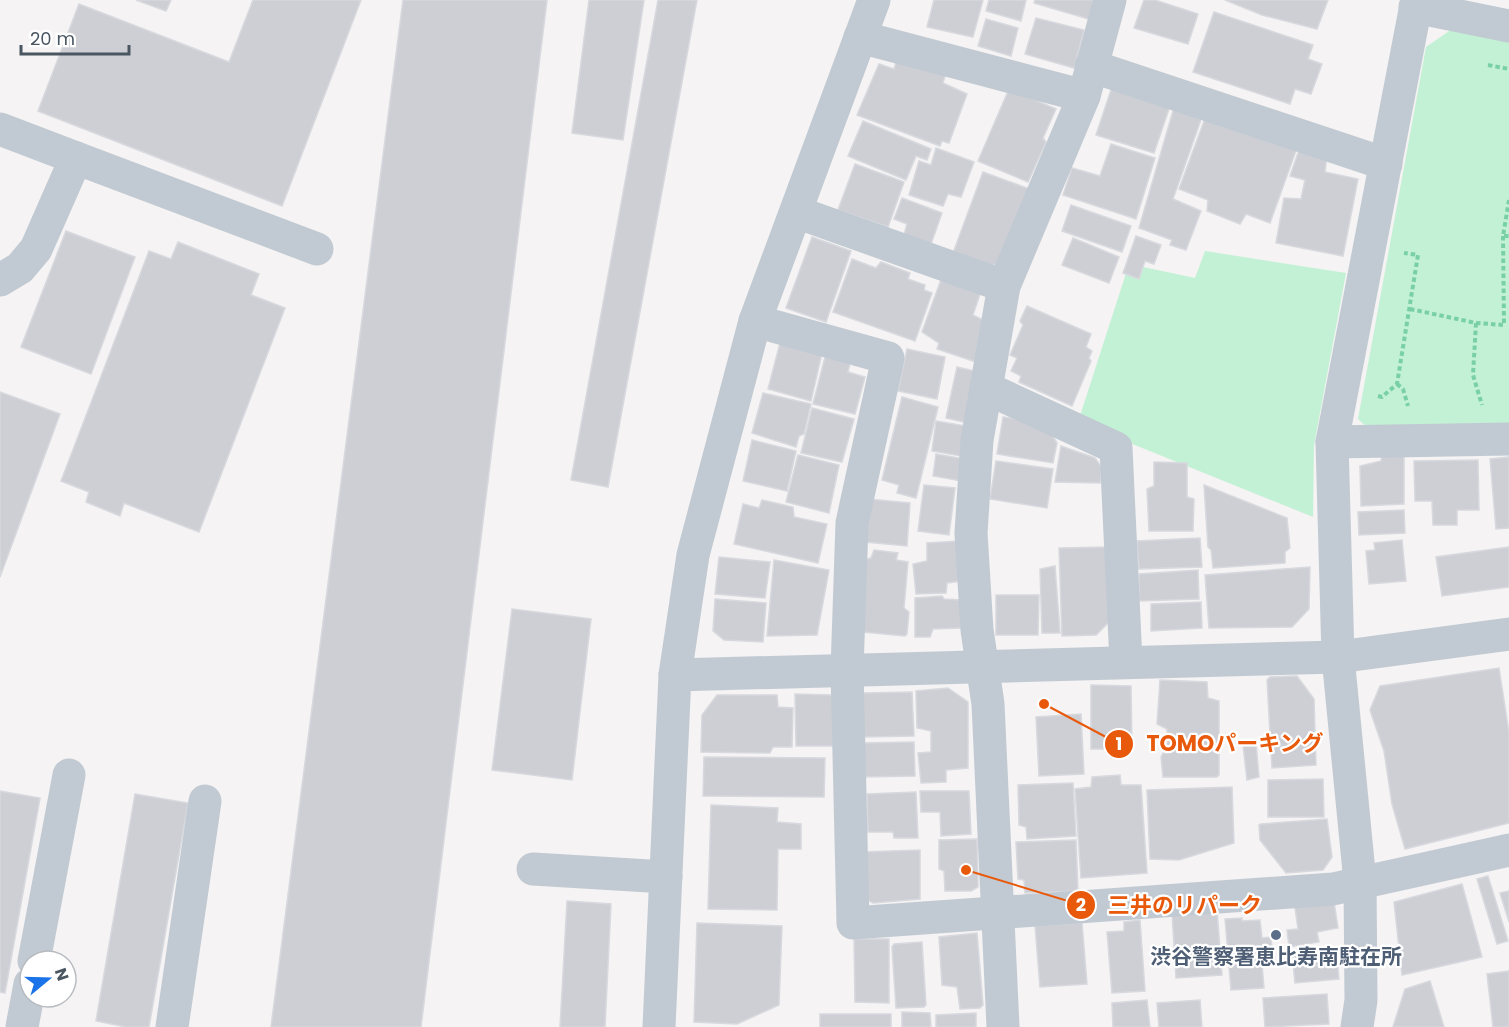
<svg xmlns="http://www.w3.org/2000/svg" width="1509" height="1027" font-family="Poppins,'Noto Sans JP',sans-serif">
<rect width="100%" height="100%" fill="#f5f3f3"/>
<g fill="#c3f1d5">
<path d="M1452 29 1509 40V424L1370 430 1358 419 1426 47Z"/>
<path d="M1205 251 1346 273 1314 445 1313 517 1078 422 1129 264 1195 278Z"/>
</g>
<g fill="#cdcfd5" stroke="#d7d9de" stroke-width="1.5">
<path d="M136 0H171L166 11Z"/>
<path d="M253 0H361L282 206 38 111 79 4 229 62Z"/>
<path d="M403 0H547L421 1027H271Z"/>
<path d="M589 0H644L623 140 572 133Z"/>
<path d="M658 0H697L608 487 571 480Z"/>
<path d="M934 0H983L973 37 927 27Z"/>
<path d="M989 0H1026L1021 21 986 11Z"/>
<path d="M1035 0H1098L1092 20 1034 3Z"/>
<path d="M1144 0H1155L1198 14 1188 44 1134 28Z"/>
<path d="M1225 0H1328L1317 29 1262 15Z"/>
<path d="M1214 12 1313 45 1308 59 1322 64 1311 94 1295 89 1290 104 1193 72Z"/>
<path d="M1036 18 1084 30 1074 68 1025 54Z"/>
<path d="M986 19 1018 28 1011 56 978 46Z"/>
<path d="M898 55 947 69 943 83 967 94 949 143 942 141 940 146 857 115 879 64 894 69Z"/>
<path d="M1113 84 1171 103 1154 153 1096 135Z"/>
<path d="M1009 89 1056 109 1043 138 1046 142 1028 182 978 161Z"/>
<path d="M1175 104 1203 114 1173 199 1201 211 1186 250 1170 245 1172 240 1139 228Z"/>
<path d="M1207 113 1298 145 1270 223 1246 214 1240 224 1207 211 1208 200 1179 189Z"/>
<path d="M863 121 931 149 927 160 916 156 906 180 848 156Z"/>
<path d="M1111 144 1155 158 1136 219 1063 195 1072 168 1100 176Z"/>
<path d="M936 148 974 162 961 197 948 194 943 206 909 195 919 161 931 165Z"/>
<path d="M1299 150 1327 155 1325 172 1358 179 1343 256 1276 243 1284 198 1301 199 1305 180 1290 176Z"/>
<path d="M855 164 904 182 888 227 838 210Z"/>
<path d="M983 172 1032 190 1006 261 990 266 953 253Z"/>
<path d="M902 198 942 213 931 244 904 235 907 224 894 219Z"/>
<path d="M1071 205 1131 226 1122 252 1062 231Z"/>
<path d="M66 231 135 257 91 374 21 347Z"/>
<path d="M1136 236 1161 245 1154 264 1145 261 1139 279 1123 273Z"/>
<path d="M812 237 851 251 826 322 786 308Z"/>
<path d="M1073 238 1119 257 1109 283 1062 265Z"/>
<path d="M178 242 259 274 251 295 285 308 199 532 124 503 120 516 86 502 89 492 61 481 149 251 171 259Z"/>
<path d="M852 259 876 268 881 262 910 273 908 279 925 285 924 290 932 293 915 341 833 312Z"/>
<path d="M942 277 981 291 973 315 991 324 976 362 937 349 939 343 922 332Z"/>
<path d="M1027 306 1091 334 1086 347 1092 351 1089 358 1091 361 1072 406 1019 382 1021 376 1011 371 1017 358 1010 355 1023 325 1020 321Z"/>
<path d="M780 343 822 353 811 401 768 389Z"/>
<path d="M907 349 945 357 937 399 898 391Z"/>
<path d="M826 353 851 359 848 372 865 377 855 414 813 404Z"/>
<path d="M957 367 979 372 968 423 946 418Z"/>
<path d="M0 392 60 414 0 577Z"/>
<path d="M763 393 811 404 804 434 799 436 796 447 752 433Z"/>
<path d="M902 397 938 407 916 498 897 493 899 485 882 480Z"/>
<path d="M812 408 854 419 842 462 801 453Z"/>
<path d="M1003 417 1044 423 1057 443 1053 463 997 454Z"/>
<path d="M936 421 966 426 961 456 932 451Z"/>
<path d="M752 440 796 451 787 491 743 481Z"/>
<path d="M1061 446 1095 458 1102 468 1100 483 1055 482Z"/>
<path d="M936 454 970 460 967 482 933 476Z"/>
<path d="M798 455 839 465 829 513 786 502Z"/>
<path d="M1382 455H1404V504L1361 506 1360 466 1381 461Z"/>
<path d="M1509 457V528L1496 529 1490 459Z"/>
<path d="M1478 460 1479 510H1457V525H1433L1432 501H1415L1414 461Z"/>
<path d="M996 461 1053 469 1047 508 990 499Z"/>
<path d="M1154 462 1187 463V497L1194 499 1193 531H1149L1147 489 1154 486Z"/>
<path d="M924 485 955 488 949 535 918 531Z"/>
<path d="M1204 485 1287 518 1290 548 1285 552V563L1213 568 1211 550 1208 547Z"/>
<path d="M868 499 910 503 907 546 865 542Z"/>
<path d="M762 500 793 507 794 517 827 524 818 563 734 544 743 504 759 508Z"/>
<path d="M1404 510 1405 533 1359 535 1358 512Z"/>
<path d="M1200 538 1202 567 1139 569 1137 541Z"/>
<path d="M1402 540 1406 581 1369 584 1366 551 1375 550 1374 543Z"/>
<path d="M959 541 961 581 947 583 946 593 916 594 913 564 927 561V543Z"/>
<path d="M1107 547 1109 622 1096 635 1062 636 1059 548Z"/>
<path d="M1509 547V587L1442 596 1436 557Z"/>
<path d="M874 550 898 553 896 560 908 562 904 608 909 612 907 634 905 636 863 632 862 560 871 558Z"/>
<path d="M719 557 770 562 765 598 715 594Z"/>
<path d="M774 560 829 570 817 635 767 636Z"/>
<path d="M1055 566 1060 633H1042L1040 569Z"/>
<path d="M1310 567 1309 609 1292 627 1209 628 1205 575Z"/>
<path d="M1198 570 1199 599 1139 601V574Z"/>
<path d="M996 595H1039L1038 635H996Z"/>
<path d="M942 596 944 599 961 600V628L933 629 930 637H915V598Z"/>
<path d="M715 599 766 603 763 642 724 640 713 631Z"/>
<path d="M1201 602 1202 628 1151 631V604Z"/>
<path d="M512 609 591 619 572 780 492 770Z"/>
<path d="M1499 668 1509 733V823L1405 849 1392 804 1384 751 1370 710 1380 686Z"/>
<path d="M1297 676 1314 699 1316 765 1272 768 1267 680 1270 677Z"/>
<path d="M1160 680 1207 682 1208 698 1219 701V775L1217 777H1163L1161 757 1163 753H1167V729L1157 724Z"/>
<path d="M1091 685 1131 686 1132 749H1091Z"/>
<path d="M948 688 968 702V768L946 770V782L921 783 918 753 931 752V731L917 728 916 691Z"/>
<path d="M912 692 914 736 863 737 862 693Z"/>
<path d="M795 694 831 695 833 698V746H796Z"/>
<path d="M717 695H777L778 707 793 708 792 747H773L770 753 701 752 702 715Z"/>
<path d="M1081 714 1084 774 1039 776 1036 717Z"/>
<path d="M914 742 915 776 861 777 860 743Z"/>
<path d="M1256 743 1259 777 1247 780 1243 745Z"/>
<path d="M704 757 825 758 824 797 703 796Z"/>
<path d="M1120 775 1121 785H1141L1147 873 1081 878 1075 789 1091 787 1092 777Z"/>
<path d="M1323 779 1324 817H1268V780Z"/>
<path d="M1073 783 1076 836 1027 839 1026 827 1019 825 1018 785Z"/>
<path d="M1232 787 1234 843 1179 860 1150 859 1147 790Z"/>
<path d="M0 791 40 798 5 993 0 992Z"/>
<path d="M920 791H969L971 834 941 836 940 812H921Z"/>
<path d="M916 792 918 838H894L893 832H868L867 794Z"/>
<path d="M135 794 188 803 149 1027H126L96 1021Z"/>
<path d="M711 805 778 808 777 822 801 824V849H778L777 910 708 909Z"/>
<path d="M1327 819 1332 857 1323 870 1286 873 1260 840 1259 825 1261 824Z"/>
<path d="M977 839 978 887 971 891H945L944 871 939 869V840Z"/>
<path d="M1076 840 1078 891 1025 893 1024 880 1018 879 1016 842Z"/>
<path d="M920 850V899L873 903 864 898 862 852Z"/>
<path d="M1488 876 1508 941 1497 944 1477 879Z"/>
<path d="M1462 884 1482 957 1402 975 1394 902Z"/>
<path d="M1509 891V922L1500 893Z"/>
<path d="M567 901 611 904 605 1027H560Z"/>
<path d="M1294 901 1334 902 1338 928 1317 932 1319 942 1289 947 1287 930 1298 929Z"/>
<path d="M1217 910 1222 975 1176 978 1172 913Z"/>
<path d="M1242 918V921L1260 920 1262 938 1271 937 1273 963 1262 964 1264 988 1231 990 1225 919Z"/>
<path d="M1140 920 1145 991 1112 993 1107 932 1124 931V922Z"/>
<path d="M697 923 782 926 779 1005 737 1024 694 1022Z"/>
<path d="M1082 923 1087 984 1040 987 1035 926Z"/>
<path d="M977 933 983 1005 980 1008 960 1009 957 987 942 985 939 937Z"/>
<path d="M854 939H889V1003L855 1002Z"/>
<path d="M922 942 926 1005 924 1007 896 1008 892 947 894 944Z"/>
<path d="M1336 948 1339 979 1295 983 1292 952Z"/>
<path d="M1509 971V1027H1493L1487 974Z"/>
<path d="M1430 981 1444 1027H1393L1405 989Z"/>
<path d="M1327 994 1329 1024 1265 1027 1263 998Z"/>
<path d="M1147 1000 1150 1027H1113L1112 1003Z"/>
<path d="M1200 1000 1202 1027H1159L1157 1003Z"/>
<path d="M902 1012 930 1013 931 1027H902Z"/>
<path d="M976 1013V1027H936V1015Z"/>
<rect x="820" y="1014" width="71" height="13"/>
</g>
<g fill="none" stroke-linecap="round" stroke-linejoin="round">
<g stroke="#7ad0a6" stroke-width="4" stroke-dasharray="4.5 3" stroke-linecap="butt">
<path d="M1488 65 1509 69"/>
<path d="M1509 200 1503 236H1509"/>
<path d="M1410 309 1476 323 1473 375 1482 405"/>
<path d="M1476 323 1504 325 1503 236"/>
<path d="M1397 384 1403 389 1408 406"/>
<path d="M1378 396 1382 397 1397 384 1418 255 1404 253"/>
</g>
<g stroke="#c1cad2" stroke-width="33">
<path d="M1415 7 1509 26"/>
<path d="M860 37 1084 96"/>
<path d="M1091 66 1386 164"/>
<path d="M0 129 76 158 36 249 20 268 0 280"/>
<path d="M76 158 317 249"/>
<path d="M796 212 1004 286"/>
<path d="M755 321 888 358 852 523 847 670 853 923 1333 889 1509 850"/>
<path d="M986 388 1116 448 1126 662"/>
<path d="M1332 442 1509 439"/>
<path d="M675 675 1338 657 1509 634"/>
<path d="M533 869 666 877"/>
<path d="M34 961 69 775"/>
<path d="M22 1027 30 984"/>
<path d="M172 1027 205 801"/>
<path d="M659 1027 675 675 693 555 755 321 874 0"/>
<path d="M1003 1027 988 704 977 630 971 533 977 440 1004 286 1084 96 1110 0"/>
<path d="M1357 1027 1361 1000 1360 882 1338 657 1332 442 1417 0"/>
</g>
</g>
<circle fill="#5c6f8a" stroke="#fff" stroke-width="2" cx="1276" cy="935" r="6"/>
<g text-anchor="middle" stroke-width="4.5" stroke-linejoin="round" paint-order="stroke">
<g font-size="21" font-weight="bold" fill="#4e5e75" stroke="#fff">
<text x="1276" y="964">渋谷警察署恵比寿南駐在所</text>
</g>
</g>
<path fill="none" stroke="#e8590c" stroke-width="2" d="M1044 704L1119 744M966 870L1081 905"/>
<g fill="#e8590c" stroke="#fff" stroke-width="2">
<circle cx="1044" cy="704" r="6"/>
<circle cx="966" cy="870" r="6"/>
<circle cx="1119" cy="744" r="15"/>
<circle cx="1081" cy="905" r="15"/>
</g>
<g font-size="18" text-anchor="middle" font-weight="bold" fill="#fff">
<text x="1119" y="750">1</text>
<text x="1081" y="911">2</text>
</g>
<g font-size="22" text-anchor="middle" font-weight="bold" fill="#e8590c" stroke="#fff" stroke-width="4.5" stroke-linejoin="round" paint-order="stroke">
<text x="1235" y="751">TOMOパーキング</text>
<text x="1185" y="913">三井のリパーク</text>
</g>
<g transform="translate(48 979) rotate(71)"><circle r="28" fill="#ffffff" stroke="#b7bbc0" stroke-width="1.5"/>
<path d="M0-4.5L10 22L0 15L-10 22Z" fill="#1a73e8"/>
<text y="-9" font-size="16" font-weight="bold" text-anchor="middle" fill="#4a5661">N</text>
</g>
<path d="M21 45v9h108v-9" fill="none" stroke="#4a5661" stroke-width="3"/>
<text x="30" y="45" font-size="18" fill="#4a5661" stroke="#ffffff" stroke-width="4.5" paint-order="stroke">20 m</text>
</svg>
